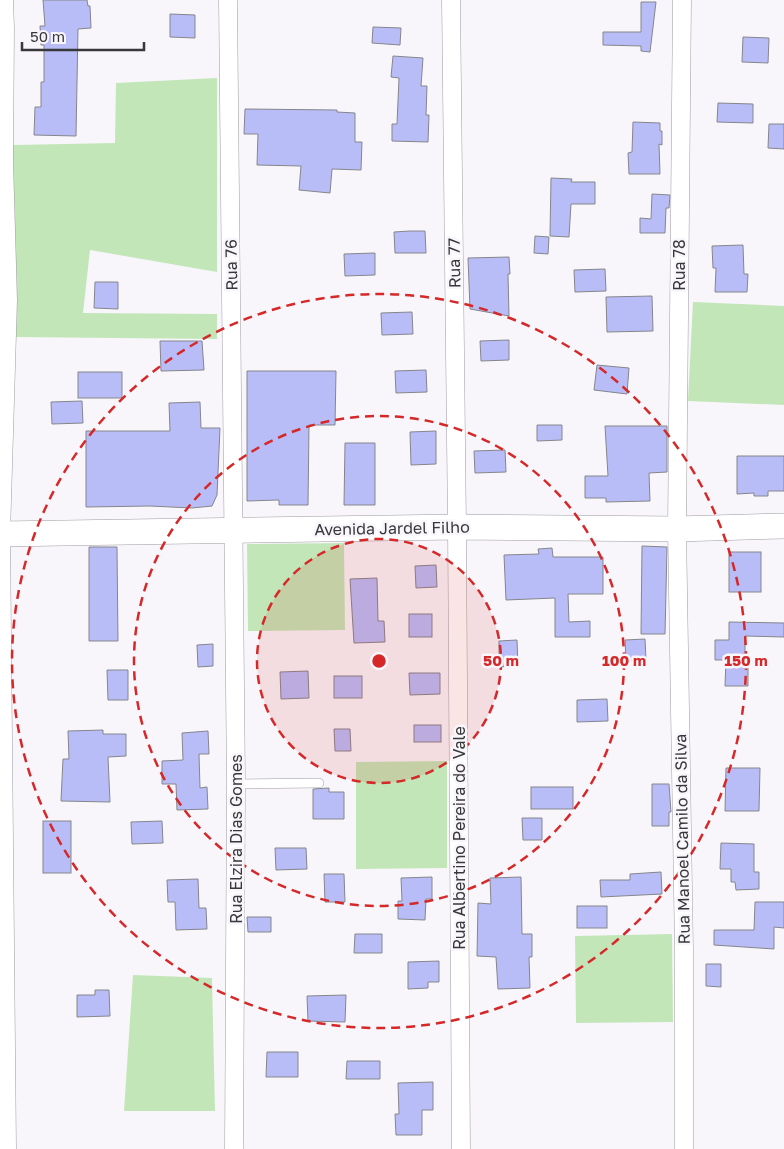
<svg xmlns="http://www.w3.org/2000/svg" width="784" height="1149" font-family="'Golos Text',sans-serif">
<rect width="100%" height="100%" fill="#f8f6fb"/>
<g fill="#c3e6b8">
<path d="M217 78V272L90 250 83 313 217 314V339L14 337 13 145 115 143 116 83Z"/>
<path d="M693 302 784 306V405L688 401Z"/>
<path d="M344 543 345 630 248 631 247 544Z"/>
<path d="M447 761V868L356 869V762Z"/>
<path d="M672 934 673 1022 576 1023 575 936Z"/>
<path d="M133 975 212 978 215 1111H124Z"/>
</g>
<g fill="#b9bdf7" stroke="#85868b">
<path d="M43 0H87L88 6H90L91 28 78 29 76 136 34 135 35 107H41V82H44V45H41L40 26H45Z"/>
<path d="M641 2H656L650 52 641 51V46L603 45V32H641Z"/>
<path d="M170 14 195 15V38L170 37Z"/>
<path d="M373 27 401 28 400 45 372 43Z"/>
<path d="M743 37 769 38 768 63 742 62Z"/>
<path d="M393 56 423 58 421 86H427L426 115H429L428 142 392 141V124H397L399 78 391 77Z"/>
<path d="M718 103 753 104V123L717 122Z"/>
<path d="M245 109 337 110V112L355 113V142H362L361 170 332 169 330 193 299 190 301 166 257 165 258 134H244Z"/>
<path d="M633 122 660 123V131H662V145L659 144 660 174H629L628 153 632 152Z"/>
<path d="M769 124H784V149L768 148Z"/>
<path d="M551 178 572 179 571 182H595V204H571L569 237 550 236Z"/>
<path d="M652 194 670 195 669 208H666L665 233H640V218L651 219Z"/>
<path d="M410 231H425L426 253H395L394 232Z"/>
<path d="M535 236 549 237 548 254 534 253Z"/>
<path d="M743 245 744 274H748L747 292H715L716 268H713L712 246Z"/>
<path d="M375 253V275L345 276 344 254Z"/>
<path d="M509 257 510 274H508L509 316 470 309 468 258Z"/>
<path d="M605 269 606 291 575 292 574 270Z"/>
<path d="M95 282H118V309L94 308Z"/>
<path d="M652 296 653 331 607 332 606 297Z"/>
<path d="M412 312 413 334 382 335 381 313Z"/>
<path d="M509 340V360L481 361 480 341Z"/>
<path d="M160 341H202L204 370 161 371Z"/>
<path d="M597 365 629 368 627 394 594 390Z"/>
<path d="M426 370 427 392 396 393 395 371Z"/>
<path d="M247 371H336L335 425H309L308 505H279V500L247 501Z"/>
<rect x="78" y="372" width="44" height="26"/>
<path d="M82 401 83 423 52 424 51 402Z"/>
<path d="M200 402 201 428H220L217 495 212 506 192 508 150 506 86 507V431H170L169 403Z"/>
<path d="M537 425H562V440L537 441Z"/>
<path d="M605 426H667V472L649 473 650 501 606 502V498H585V476H608Z"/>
<path d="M436 431V464L411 465 410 432Z"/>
<path d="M345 443H375V505H344Z"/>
<path d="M505 450 506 472 475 473 474 451Z"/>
<path d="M737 456H784V491H768V496H754V493L737 494Z"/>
<path d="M642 546 667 547 665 634H641Z"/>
<path d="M89 547H117L118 641H89Z"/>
<path d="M552 548 553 557H603V594H568L569 622 590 621V637H555V598L506 600 504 555 539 554 538 549Z"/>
<rect x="729" y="552" width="32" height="40"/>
<path d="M436 565 437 587 416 588 415 566Z"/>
<path d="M377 578 378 621H384L385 642 354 643 350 579Z"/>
<rect x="409" y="614" width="23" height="23"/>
<path d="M729 622 784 623V637L745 636V667H748V686H725L726 660H715V640H729Z"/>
<path d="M645 639 646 660 626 661 625 640Z"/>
<path d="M517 640 518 666 499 667V641Z"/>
<path d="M213 644V666L198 667 197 645Z"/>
<path d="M107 670H128V700H108Z"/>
<path d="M308 671 309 698 281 699 280 672Z"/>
<path d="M409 673H440V694L410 695Z"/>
<rect x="334" y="676" width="28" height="22"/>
<path d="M607 699 608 721 577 722V700Z"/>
<rect x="414" y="725" width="27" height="17"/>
<path d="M334 729H350L351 751H335Z"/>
<path d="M103 730V734H126V756L108 757 110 802 61 801 63 759H69L68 731Z"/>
<path d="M208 731 209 754H199L200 788 207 787 208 809 177 810 176 784H162V761L183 760 182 733Z"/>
<path d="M726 768H760L759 811H725Z"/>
<path d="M652 784H669L671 812H669V826H652Z"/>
<rect x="531" y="787" width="42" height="22"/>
<path d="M329 788V792H344V819H313V789Z"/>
<path d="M522 818H542V840H523Z"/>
<rect x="43" y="821" width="28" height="52"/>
<path d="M162 821 163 843 132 844 131 822Z"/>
<path d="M721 843 754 844V872H759V889L736 890 735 882H731V869H720Z"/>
<path d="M275 848H306L307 869 276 870Z"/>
<path d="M661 872 662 894 601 897 600 880H630V874Z"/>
<path d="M324 874H344L345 902H325Z"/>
<path d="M432 877V899H426L425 920 398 919V901H402L401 878Z"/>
<path d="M521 877 522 934H532V957H529L530 988 498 989 496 957 477 956 478 903 491 904 490 878Z"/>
<path d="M198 879 199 908H206L207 929 176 930 175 902H168L167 880Z"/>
<path d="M755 902H784V928L774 927V949L714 945V930H754Z"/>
<rect x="577" y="906" width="30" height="22"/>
<path d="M247 917H271V932H248Z"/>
<path d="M355 934H382V953H354Z"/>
<path d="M439 961V982H428V988L408 989V962Z"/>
<path d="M706 964H721V987L706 986Z"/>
<path d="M95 990H109L110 1016 77 1017V995H95Z"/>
<path d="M346 995 345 1022 308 1021 307 996Z"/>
<path d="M267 1052H298V1077H266Z"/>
<path d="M347 1061H380V1079H346Z"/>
<path d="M433 1082V1110H422V1135H396L395 1114H399L398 1083Z"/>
</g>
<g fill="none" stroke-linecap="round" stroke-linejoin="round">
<defs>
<path id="lane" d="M236 784 319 783"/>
<g id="street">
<path d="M4 0 5 28 4 161 8 300 1 534 7 1149"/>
<path d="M228 0 236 784 234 1149"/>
<path d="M451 0 457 527 461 1149"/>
<path d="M682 0 677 529 684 950V1149"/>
</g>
<path id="secondary" d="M0 534 457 527 677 529 784 526"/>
</defs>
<use href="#lane" stroke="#9e9ca1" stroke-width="10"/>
<use href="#street" stroke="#9e9ca1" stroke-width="19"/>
<use href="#secondary" stroke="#9e9ca1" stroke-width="26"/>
<use href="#lane" stroke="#fff" stroke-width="9"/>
<use href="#street" stroke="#fff" stroke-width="18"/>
<use href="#secondary" stroke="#fff" stroke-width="25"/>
</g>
<circle cx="379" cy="661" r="122" fill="#d62828" fill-opacity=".12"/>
<g fill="none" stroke="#d62828" stroke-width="2.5" stroke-dasharray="9 6">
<circle cx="379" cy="661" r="122"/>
<circle cx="379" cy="661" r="245"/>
<circle cx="379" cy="661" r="367"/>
</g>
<g text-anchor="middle" stroke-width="5" stroke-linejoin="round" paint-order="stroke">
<g font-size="16" fill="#383739" stroke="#f8f6fb">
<text transform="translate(454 263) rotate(-91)" y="6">Rua 77</text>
<text transform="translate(231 265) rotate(-91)" y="6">Rua 76</text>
<text transform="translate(679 265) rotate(-90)" y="6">Rua 78</text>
<text transform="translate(392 528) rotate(-1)" y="6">Avenida Jardel Filho</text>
<text transform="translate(459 838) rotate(-90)" y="6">Rua Albertino Pereira do Vale</text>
<text transform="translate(236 839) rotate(-90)" y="6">Rua Elzira Dias Gomes</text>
<text transform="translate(682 839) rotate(-91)" y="6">Rua Manoel Camilo da Silva</text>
</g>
</g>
<circle cx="379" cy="661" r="8" fill="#d62828" stroke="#f8f6fb" stroke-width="2.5"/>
<g font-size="15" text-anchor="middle" font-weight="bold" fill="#d62828" stroke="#f8f6fb" stroke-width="5" stroke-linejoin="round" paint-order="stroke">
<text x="501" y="666">50 m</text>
<text x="624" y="666">100 m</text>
<text x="746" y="666">150 m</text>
</g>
<path d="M22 42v8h122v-8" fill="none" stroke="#383739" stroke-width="2.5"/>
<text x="30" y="42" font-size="15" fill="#383739" stroke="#f8f6fb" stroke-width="4" paint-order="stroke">50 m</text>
</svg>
